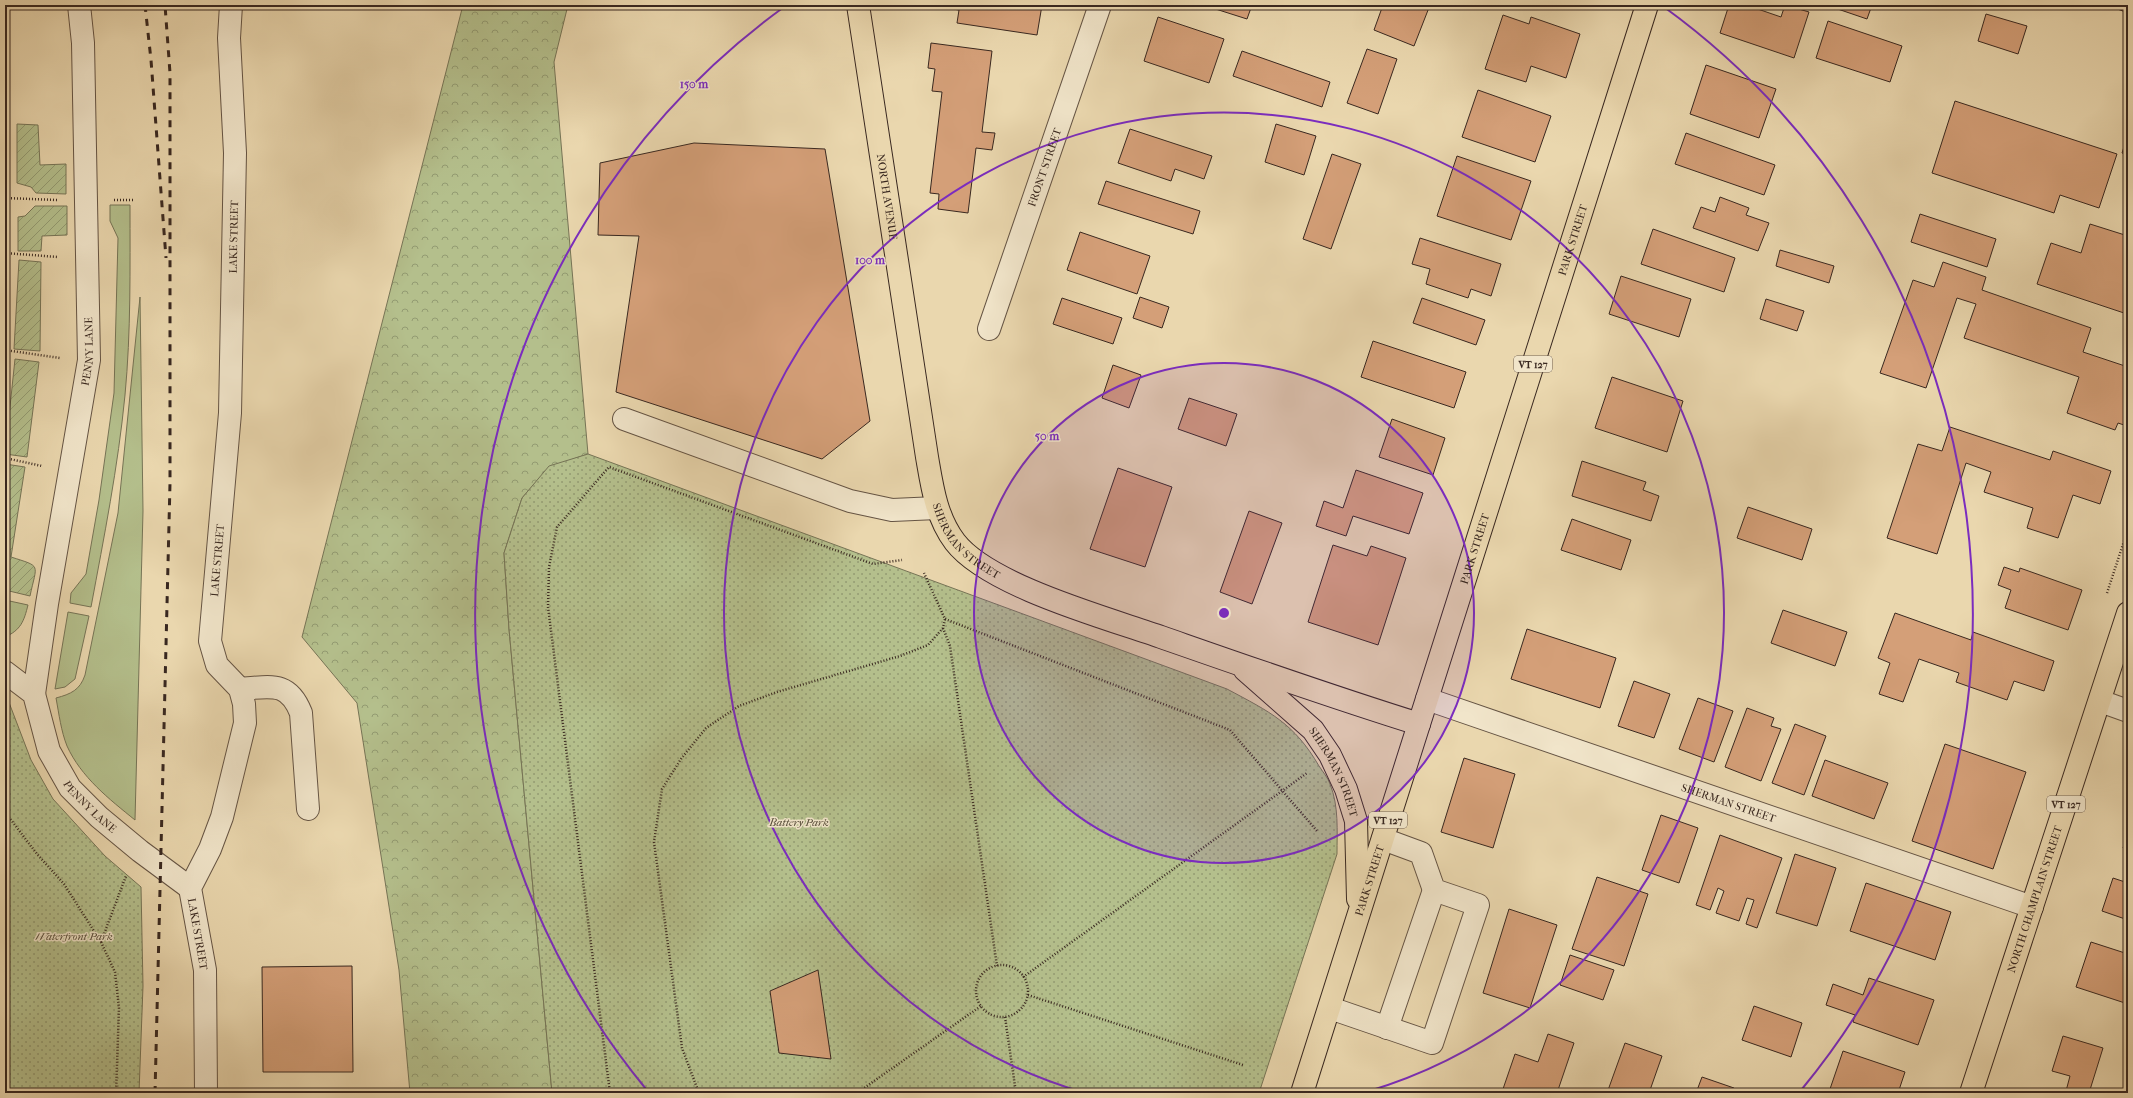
<svg xmlns="http://www.w3.org/2000/svg" width="2133" height="1098" font-family="'IM FELL French Canon',serif">
<defs>
<pattern id="forest-crowns" width="20" height="18" patternUnits="userSpaceOnUse"><rect width="20" height="18" fill="#b4bf8c"/><path d="M2 6a3 3 0 1 1 6 0M12 15a3 3 0 1 1 6 0" fill="none" stroke="#939b72"/></pattern>
<pattern id="park-dots" width="8" height="8" patternUnits="userSpaceOnUse"><rect width="8" height="8" fill="#b4bf8c"/><path d="M2 2h.1M6 6h.1" fill="none" stroke="#939b72" stroke-width="1.8" stroke-linecap="round"/></pattern>
<pattern id="garden-furrows" width="10" height="10" patternUnits="userSpaceOnUse"><rect width="10" height="10" fill="#b4bf8c"/><path d="M-1 1l2-2M0 10L10 0M9 11l2-2" fill="none" stroke="#939b72"/></pattern>
</defs>
<rect width="100%" height="100%" fill="#ead7ae"/>
<filter id="stains"><feTurbulence type="fractalNoise" baseFrequency=".005" numOctaves="4"/><feColorMatrix values="0 0 0 0 .2 0 0 0 0 .09 0 0 0 0 .02 0 0 0 .5 -.17"/></filter>
<radialGradient id="worn" r=".72"><stop offset=".6" stop-color="#630" stop-opacity="0"/><stop offset="1" stop-color="#630" stop-opacity=".3"/></radialGradient>
<g fill="#b4bf8c" stroke="#767456">
<path d="M110 205H130C130 268 131 332 125 395 118 467 104 537 91 607L70 603 71 593 86 574 99 500 114 393 118 238 110 221Z"/>
<path d="M140 297 143 511 135 820C109 799 81 777 67 746 61 731 59 714 56 698 71 694 80 690 85 675L118 513Z"/>
<path d="M5 600 28 605C24 621 21 630 5 637Z"/>
<path d="M68 612 89 616 75 679 65 687 55 689Z"/>
</g>
<path fill="url(#forest-crowns)" stroke="#767456" d="M463 5H568L554 62 588 454 549 467 522 498 504 553 509 629 552 1093H410L399 970 357 703 302 637Z"/>
<g fill="url(#park-dots)" stroke="#767456">
<path d="M588 454 1227 689C1270 712 1294 723 1319 766 1323 772 1328 778 1330 784 1339 806 1337 831 1337 854L1259 1093H552L509 629 504 553 522 498 549 466Z"/>
<path d="M5 692 31 760 53 799 105 856 141 887 143 986 139 1093H5Z"/>
</g>
<g fill="url(#garden-furrows)" stroke="#767456">
<path d="M17 124 38 125 40 165 66 164V194L36 193 31 187 17 183Z"/>
<path d="M35 206H67V235L42 236 41 251H18V217L25 216Z"/>
<path d="M19 260 41 262 40 351 14 349Z"/>
<path d="M15 359 39 362 27 457 5 454Z"/>
<path d="M5 464 25 467 11 557C42 567 37 563 30 596L5 590Z"/>
</g>
<g fill="#d49f78" stroke="#392820">
<path d="M926 5H1042L1037 35 957 23 959 10Z"/>
<path d="M1203 5H1252L1247 19Z"/>
<path d="M1383 5H1430L1414 46 1374 30Z"/>
<path d="M1729 5H1746L1781 17 1785 5 1809 12 1794 58 1720 33Z"/>
<path d="M1826 5H1872L1867 19Z"/>
<path d="M2107 5H2128V13Z"/>
<path d="M1986 14 2027 26 2018 54 1978 41Z"/>
<path d="M1503 15 1529 24 1531 17 1580 34 1566 78 1531 66 1526 82 1485 69Z"/>
<path d="M1158 17 1224 39 1209 83 1144 61Z"/>
<path d="M1828 21 1902 46 1890 82 1816 58Z"/>
<path d="M931 43 992 51 982 132 995 133 992 150 976 148 968 213 938 209 939 194 930 193 942 92 932 91 935 69 928 68Z"/>
<path d="M1367 49 1397 59 1378 114 1347 103Z"/>
<path d="M1242 51 1330 82 1322 107 1233 76Z"/>
<path d="M1706 65 1776 89 1759 138 1690 114Z"/>
<path d="M1478 90 1551 116 1535 162 1462 137Z"/>
<path d="M1955 101 2117 154 2099 208 2060 195 2054 213 1932 173Z"/>
<path d="M1276 124 1316 136 1304 175 1265 162Z"/>
<path d="M1130 129 1212 156 1204 179 1175 169 1171 181 1118 163Z"/>
<path d="M1686 133 1775 165 1764 195 1675 164Z"/>
<path d="M2128 134V155L2122 153Z"/>
<path d="M694 143 825 149 870 421 822 459 616 392 639 236 598 235 600 163Z"/>
<path d="M1332 154 1361 164 1331 249 1303 239Z"/>
<path d="M1457 156 1531 181 1511 240 1437 216Z"/>
<path d="M1106 181 1200 211 1193 234 1098 204Z"/>
<path d="M2128 187V200L2124 198Z"/>
<path d="M1720 197 1749 208 1746 215 1769 223 1758 251 1693 228 1701 207 1715 212Z"/>
<path d="M1920 214 1996 239 1987 267 1911 242Z"/>
<path d="M2090 224 2128 236 2127 314 2037 284 2051 243 2081 253Z"/>
<path d="M1653 229 1735 258 1724 292 1641 264Z"/>
<path d="M1080 232 1150 256 1137 294 1067 270Z"/>
<path d="M1420 238 1501 264 1491 296 1471 289 1468 298 1426 284 1430 269 1412 264Z"/>
<path d="M1780 250 1834 266 1829 283 1776 266Z"/>
<path d="M1943 262 1986 277 1982 290 2091 328 2083 352 2128 367 2127 426 2118 423 2115 430 2067 413 2079 377 1964 338 1976 304 1957 298 1926 388 1880 373 1913 280 1934 287Z"/>
<path d="M1621 276 1691 299 1679 337 1609 314Z"/>
<path d="M1140 297 1169 307 1162 328 1133 318Z"/>
<path d="M1062 298 1122 318 1113 344 1053 324Z"/>
<path d="M1422 298 1485 320 1476 345 1413 323Z"/>
<path d="M1766 299 1804 311 1797 331 1760 319Z"/>
<path d="M1373 341 1466 372 1454 408 1361 377Z"/>
<path d="M1113 365 1141 375 1129 408 1102 398Z"/>
<path d="M1612 377 1683 401 1667 452 1595 428Z"/>
<path d="M1189 398 1237 414 1226 446 1178 429Z"/>
<path d="M1392 419 1445 438 1433 475 1379 457Z"/>
<path d="M1950 427 2050 460 2053 451 2111 471 2100 504 2073 495 2058 538 2027 528 2033 508 1984 492 1991 472 1966 463 1937 554 1887 538 1918 444 1942 451Z"/>
<path d="M1582 461 1646 482 1643 490 1659 496 1651 521 1572 496Z"/>
<path d="M1118 468 1172 487 1145 567 1090 549Z"/>
<path d="M1356 470 1423 493 1409 534 1353 516 1346 536 1316 526 1324 501 1343 508Z"/>
<path d="M1748 507 1812 529 1802 560 1737 538Z"/>
<path d="M1249 511 1282 523 1252 604 1220 592Z"/>
<path d="M1572 519 1631 540 1621 570 1561 550Z"/>
<path d="M1333 545 1367 556 1371 546 1406 558 1378 645 1308 622Z"/>
<path d="M2004 567 2019 572 2020 568 2082 590 2068 630 2005 608 2011 590 1998 585Z"/>
<path d="M1783 610 1847 632 1835 666 1771 643Z"/>
<path d="M1895 613 1971 640 1973 632 2054 661 2044 691 2014 681 2007 700 1956 682 1959 673 1919 659 1903 702 1879 694 1890 663 1878 658Z"/>
<path d="M1527 629 1616 658 1600 708 1511 679Z"/>
<path d="M1634 681 1670 694 1654 738 1618 726Z"/>
<path d="M1698 698 1733 711 1714 762 1679 749Z"/>
<path d="M1747 708 1774 718 1771 726 1781 729 1761 781 1725 767Z"/>
<path d="M1795 724 1826 736 1804 795 1772 783Z"/>
<path d="M1945 744 2026 772 1993 869 1912 841Z"/>
<path d="M1464 758 1515 774 1493 848 1441 832Z"/>
<path d="M1825 760 1888 783 1874 819 1812 796Z"/>
<path d="M1661 815 1698 828 1679 883 1642 870Z"/>
<path d="M2128 832V849L2123 848Z"/>
<path d="M1720 835 1782 858 1757 928 1746 924 1754 900 1747 898 1739 921 1716 913 1724 891 1718 888 1710 910 1696 905Z"/>
<path d="M1795 854 1836 868 1817 926 1776 913Z"/>
<path d="M1597 877 1648 894 1624 966 1572 949Z"/>
<path d="M2113 878 2128 883V920L2102 911Z"/>
<path d="M1866 883 1951 912 1935 960 1850 931Z"/>
<path d="M1509 909 1557 925 1530 1008 1483 993Z"/>
<path d="M2091 942 2128 954V1004L2076 987Z"/>
<path d="M1570 955 1614 970 1603 1000 1560 985Z"/>
<path d="M352 966 353 1072H263L262 967Z"/>
<path d="M818 970 831 1059 779 1053 770 991Z"/>
<path d="M1869 978 1934 1000 1918 1045 1853 1022 1855 1015 1826 1005 1833 984 1863 995Z"/>
<path d="M1754 1006 1802 1023 1791 1057 1742 1040Z"/>
<path d="M1548 1034 1574 1043 1557 1093H1515L1503 1089 1515 1054 1538 1062Z"/>
<path d="M2063 1036 2103 1048 2089 1093 2066 1091 2070 1076 2052 1071Z"/>
<path d="M1625 1043 1662 1056 1649 1093H1607Z"/>
<path d="M1843 1051 1905 1072 1898 1093H1843L1830 1089Z"/>
<path d="M1702 1077 1734 1088 1732 1093H1696Z"/>
</g>
<g fill="none" stroke-linecap="round" stroke-linejoin="round">
<defs>
<g id="minor">
<path id="s1" d="M989 329 1100 5"/>
<path d="M624 419 850 501 892 510 937 508"/>
<path id="s2" d="M5 672 34 694 49 751 70 788 99 817 140 851 190 888"/>
<path d="M240 689C270 687 288 680 301 713L308 809"/>
<path id="s3" d="M34 694 47 604 89 360 83 43 79 5"/>
<path id="s4" d="M1427 699 2032 907"/>
<path d="M2100 701 2128 711"/>
<path d="M1330 1008 1432 1043 1478 905 1434 890 1421 853 1383 839"/>
<path d="M1387 1028 1434 890"/>
<path id="s5" d="M206 1093 205 970 190 888 210 849 222 817 245 723 244 704 240 689 217 665 210 641 230 413 235 153 229 38 231 5"/>
</g>
<g id="major">
<path id="s6" d="M858 5 927 457C932 486 936 517 955 542 989 586 1107 618 1161 637 1247 667 1332 697 1419 724"/>
<path id="s7" d="M1245 670 1313 730 1330 755 1346 789 1356 821 1358 899"/>
<path id="s8" d="M1302 1093 1647 5"/>
<path id="s9" d="M1971 1093 2128 613"/>
</g>
</defs>
<use href="#minor" stroke="#655444" stroke-width="24"/>
<use href="#major" stroke="#392820" stroke-width="24"/>
<g stroke="#392820" stroke-width="2.5" stroke-dasharray="1 2" stroke-linecap="butt">
<path d="M5 198 57 200"/>
<path d="M114 200H134"/>
<path d="M5 253 58 257"/>
<path d="M5 350 60 358"/>
<path d="M5 458 42 466"/>
<path d="M2107 593 2128 529"/>
<path d="M945 619 1230 730 1317 831"/>
<path d="M943 628 950 646 997 966"/>
<path d="M5 812 37 854 64 884 101 942 115 972 119 1008 116 1093"/>
<path d="M101 942 126 876"/>
<circle cx="1002" cy="991" r="26"/>
<path d="M1023 977 1307 773"/>
<path d="M1028 995 1243 1065"/>
<path d="M1005 1017 1016 1093"/>
<path d="M610 1093 548 607 549 567 557 527 609 467 873 564 902 560"/>
<path d="M699 1093 682 1048 654 842 662 789 681 759 706 728 739 706 777 692 900 656 928 645 943 628 945 619 924 573"/>
<path d="M857 1093 981 1006"/>
</g>
<use href="#minor" stroke="#f1e5ca" stroke-width="22"/>
<use href="#major" stroke="#ead7ae" stroke-width="22"/>
<g stroke="#392820" stroke-width="3" stroke-dasharray="7 7" stroke-linecap="butt">
<path d="M145 5 151 60 166 258"/>
<path d="M155 1093 170 483V73L165 5"/>
</g>
</g>
<circle cx="1224" cy="613" r="250" fill="#7b2cbf" fill-opacity=".12"/>
<g fill="none" stroke="#7b2cbf" stroke-width="2">
<circle cx="1224" cy="613" r="250"/>
<path d="M1082 1092A500 500 0 1 1 1366 1092"/>
<path d="M646 1089A749 749 0 0 1 784 7M1664 7A749 749 0 0 1 1802 1089"/>
</g>
<g text-anchor="middle" stroke-width="3" stroke-linejoin="round" paint-order="stroke">
<g fill="#f1e5ca" stroke="#706153" stroke-width="1">
<rect x="1514" y="356" width="38" height="16" rx="3"/>
<rect x="2047" y="796" width="38" height="16" rx="3"/>
<rect x="1369" y="812" width="38" height="16" rx="3"/>
</g>
<g font-size="10" font-weight="bold" fill="#392820">
<text x="1533" y="368">VT 127</text>
<text x="2066" y="808">VT 127</text>
<text x="1388" y="824">VT 127</text>
</g>
<g font-size="11" fill="#392820" stroke="#f1e5ca">
<text dy="4" stroke="none"><textPath href="#s1" startOffset="171">FRONT STREET</textPath></text>
<text dy="4" stroke="none"><textPath href="#s6" startOffset="194">NORTH AVENUE</textPath></text>
<text dy="4" stroke="none"><textPath href="#s5" startOffset="879">LAKE STREET</textPath></text>
<text dy="4" stroke="none"><textPath href="#s8" startOffset="895">PARK STREET</textPath></text>
<text dy="4" stroke="none"><textPath href="#s3" startOffset="347">PENNY LANE</textPath></text>
<text dy="4" stroke="none"><textPath href="#s6" startOffset="554">SHERMAN STREET</textPath></text>
<text dy="4" stroke="none"><textPath href="#s8" startOffset="571">PARK STREET</textPath></text>
<text dy="4" stroke="none"><textPath href="#s5" startOffset="555">LAKE STREET</textPath></text>
<text dy="4" stroke="none"><textPath href="#s7" startOffset="138">SHERMAN STREET</textPath></text>
<text dy="4" stroke="none"><textPath href="#s4" startOffset="319">SHERMAN STREET</textPath></text>
<text dy="4" stroke="none"><textPath href="#s2" startOffset="165">PENNY LANE</textPath></text>
<text dy="4" stroke="none"><textPath href="#s8" startOffset="223">PARK STREET</textPath></text>
<text dy="4" stroke="none"><textPath href="#s9" startOffset="204">NORTH CHAMPLAIN STREET</textPath></text>
<text transform="translate(198 934) rotate(80)" y="4">LAKE STREET</text>
</g>
<g font-size="11" font-style="italic" fill="#584e3b" stroke="#f1e5ca">
<text x="799" y="826">Battery Park</text>
<text x="74" y="940">Waterfront Park</text>
</g>
</g>
<circle cx="1224" cy="613" r="6" fill="#7b2cbf" stroke="#f1e5ca" stroke-width="2"/>
<g font-size="12" text-anchor="middle" font-weight="bold" fill="#7b2cbf" stroke="#f1e5ca" stroke-width="3" stroke-linejoin="round" paint-order="stroke">
<text x="694" y="88">150 m</text>
<text x="870" y="264">100 m</text>
<text x="1047" y="440">50 m</text>
</g>
<rect width="2133" height="1098" fill="none" stroke="#ead7ae" stroke-width="20"/>
<rect x="6" y="6" width="2121" height="1086" fill="none" stroke="#392820" stroke-width="2"/>
<rect x="10" y="10" width="2113" height="1078" fill="none" stroke="#392820"/>
<rect width="100%" height="100%" filter="url(#stains)"/>
<rect width="100%" height="100%" fill="url(#worn)"/>
</svg>
